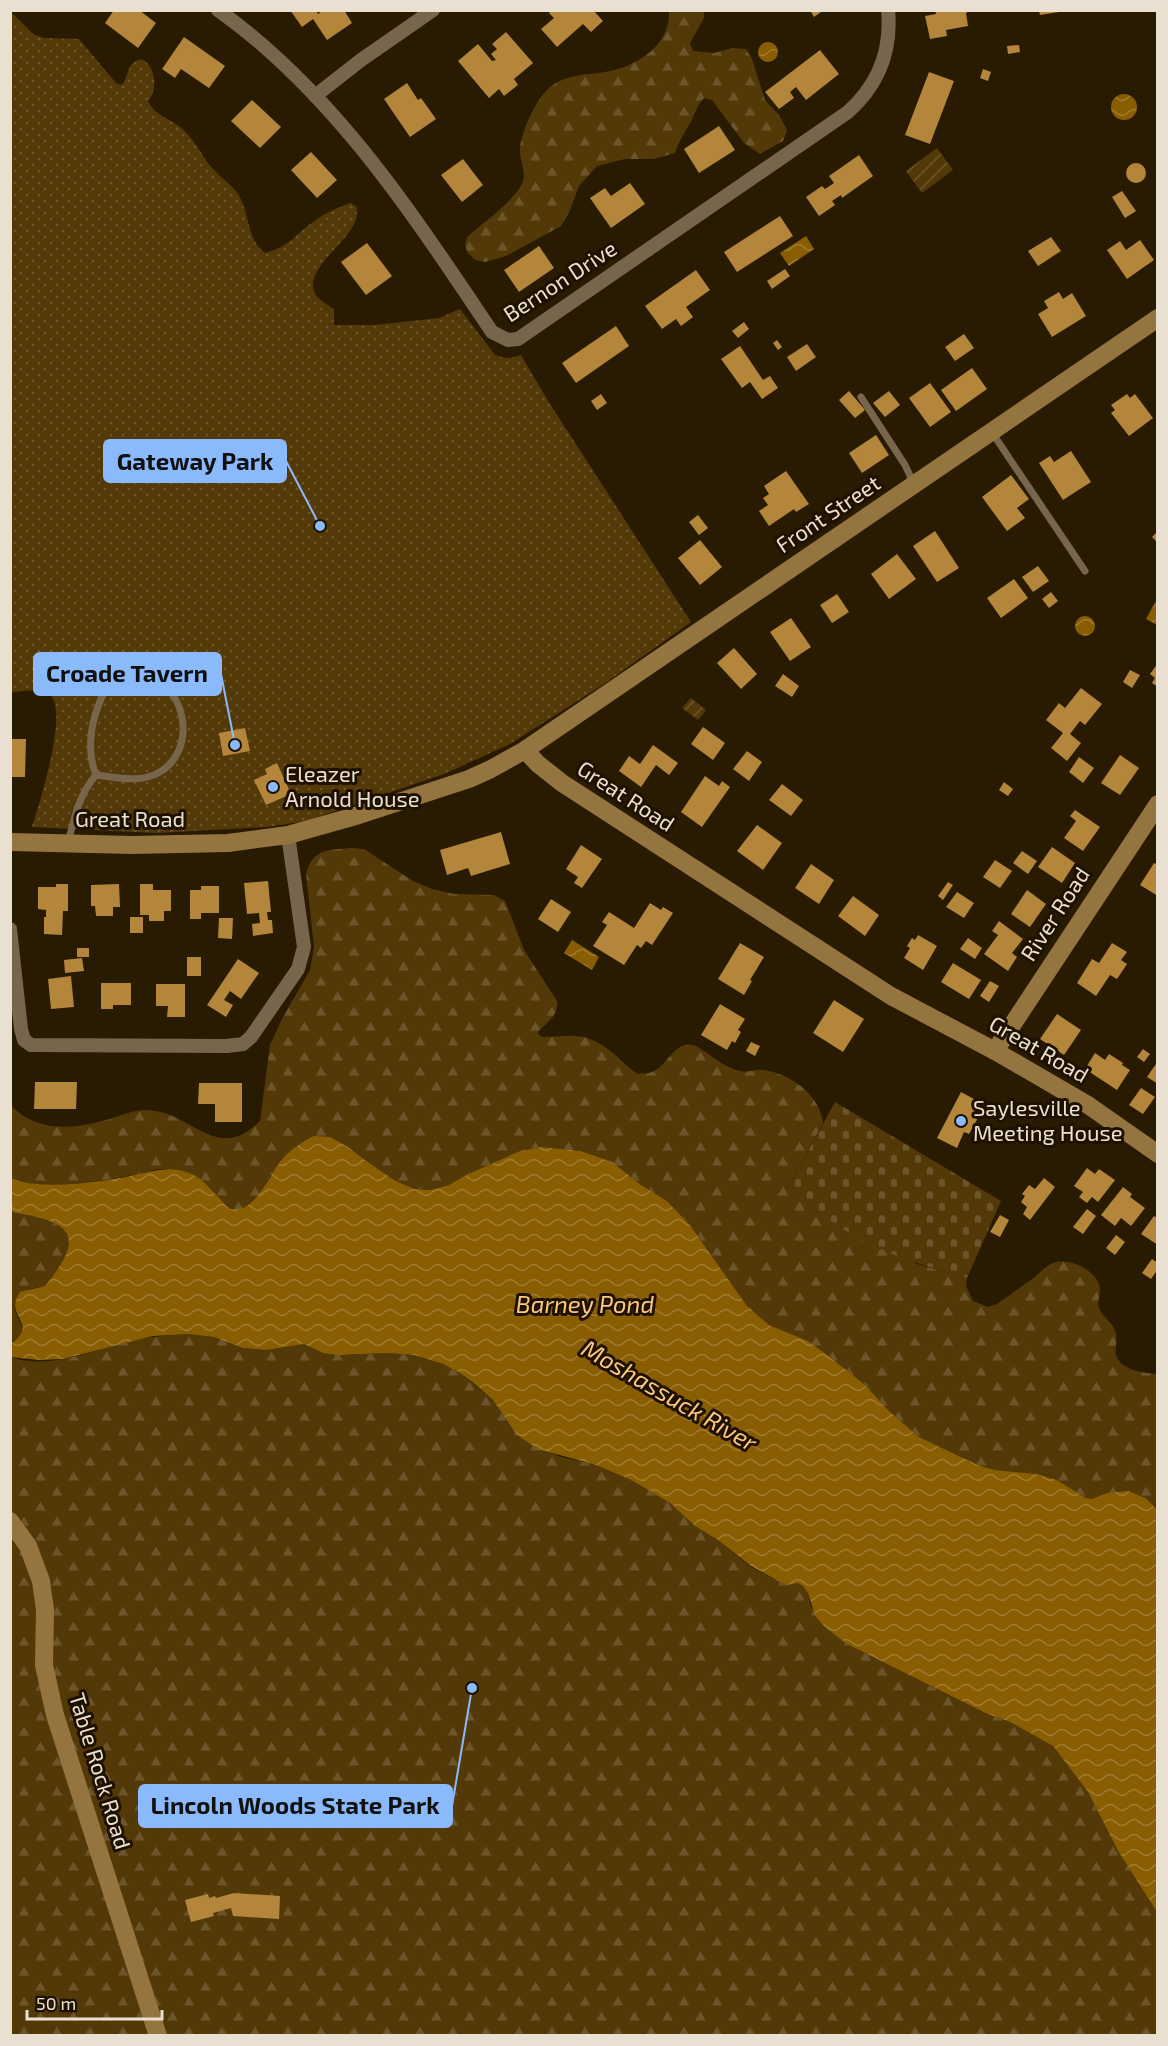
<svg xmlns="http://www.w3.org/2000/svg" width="1168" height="2046" font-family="'Exo 2',sans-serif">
<defs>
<pattern id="forest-firs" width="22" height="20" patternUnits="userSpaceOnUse" patternTransform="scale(1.5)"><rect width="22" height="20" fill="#543908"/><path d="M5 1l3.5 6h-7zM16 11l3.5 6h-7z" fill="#6d552b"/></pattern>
<pattern id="cemetery-stones" width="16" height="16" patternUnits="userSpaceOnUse" patternTransform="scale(1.5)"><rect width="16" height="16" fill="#543908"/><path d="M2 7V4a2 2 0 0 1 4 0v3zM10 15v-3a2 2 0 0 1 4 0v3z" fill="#6d552b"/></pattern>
<pattern id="park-dots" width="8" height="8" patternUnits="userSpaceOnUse" patternTransform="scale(1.5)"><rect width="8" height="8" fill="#543908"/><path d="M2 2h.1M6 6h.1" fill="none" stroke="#6d552b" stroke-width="1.8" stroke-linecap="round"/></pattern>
<pattern id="garden-furrows" width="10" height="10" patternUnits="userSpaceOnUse" patternTransform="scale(1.5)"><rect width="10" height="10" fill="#543908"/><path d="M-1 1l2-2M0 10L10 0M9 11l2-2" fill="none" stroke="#6d552b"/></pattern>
<pattern id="water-waves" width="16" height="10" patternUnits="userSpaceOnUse" patternTransform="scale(1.5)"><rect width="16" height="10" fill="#895e02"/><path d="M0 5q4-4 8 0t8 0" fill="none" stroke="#9f7c32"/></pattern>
</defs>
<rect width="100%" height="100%" fill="#291a02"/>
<g fill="url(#forest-firs)">
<path d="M669 11H704V18L690 43 693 51 714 53 732 48 746 49 752 59 765 100 779 115 787 130 783 141 760 154 744 143 712 100 704 98C695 107 695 116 689 125 682 137 680 139 675 153L654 159H625L597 166 579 186 570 210 561 226 506 256 485 262 475 260 467 252 465 244 468 236C482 224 518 198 523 181 526 172 521 163 520 154 518 137 536 99 549 88 568 72 589 76 610 71 641 64 670 44 669 11Z"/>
<path d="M352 848 364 849 413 881 432 889 454 894 494 895 505 901 524 950 557 1001C559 1016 547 1022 538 1032L539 1035 542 1037C553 1037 565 1035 576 1036 601 1037 619 1060 637 1074 642 1073 648 1074 652 1072 670 1065 673 1039 696 1046 710 1054 724 1068 741 1071 748 1073 756 1069 764 1070 791 1074 820 1095 823 1123L790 1184 917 1264 967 1278 966 1286 973 1301 988 1307 997 1304C1010 1295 1022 1286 1035 1277 1040 1272 1046 1266 1053 1263 1069 1257 1098 1270 1100 1289 1100 1296 1097 1301 1099 1308 1103 1318 1114 1323 1116 1334 1118 1344 1112 1353 1119 1361 1127 1371 1145 1373 1157 1374V1510L1155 1506 1107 1493 1092 1499 1086 1498 1057 1480 1036 1474 995 1470 980 1466 919 1437 889 1411 864 1384 826 1354 808 1341 769 1325 747 1306 690 1225 667 1201 641 1185 612 1162 581 1151 541 1147 520 1151 466 1175 449 1185 431 1190 414 1189 394 1180 365 1160 348 1147 270 1175C265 1188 246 1219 229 1208 220 1203 215 1191 207 1185 201 1182 170 1170 164 1169 155 1168 142 1174 133 1175 102 1181 38 1192 11 1178L10 1105C39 1134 74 1129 110 1119 121 1115 135 1110 146 1110 193 1111 216 1165 260 1121L270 1045 282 1019 310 970 314 947 306 874C313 848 328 850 352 848Z"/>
<path d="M10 1212C70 1222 88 1233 45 1286L30 1289 15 1310 23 1330 21 1336 11 1344Z"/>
<path d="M188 1334 214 1337 243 1348 267 1350 304 1344 323 1353 336 1355 387 1353 414 1355 443 1364 460 1373 493 1400 517 1435 558 1456 596 1465 631 1480 670 1503 695 1526 718 1540 751 1567 782 1583 788 1585 798 1583 803 1586 808 1593 811 1607 847 1644 984 1713 1010 1722 1053 1746 1088 1792 1118 1851 1157 1912V2035H11L10 1357C48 1370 88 1352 124 1343 145 1337 166 1335 188 1334Z"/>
</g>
<path fill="url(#cemetery-stones)" d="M835 1102 1001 1201 967 1278C916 1264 866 1248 824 1216 812 1206 801 1194 790 1184Z"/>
<path fill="url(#park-dots)" d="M10 11 33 34 44 38 79 39 116 83 122 85C130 75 125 64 141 59 152 63 157 80 153 92 152 95 150 98 148 101 154 115 169 118 180 127 194 138 201 155 212 168 219 176 229 183 236 191 250 209 246 240 265 253 290 247 296 233 316 220 326 212 338 208 350 203L356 206C366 236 298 266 316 295 321 302 328 304 334 310V325H375L439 318 460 309 495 355C505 359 511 359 521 355L548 401 691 622 604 684 510 744 444 774 306 821 267 827 157 833 32 827C39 805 68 713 51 696 42 687 22 692 11 692Z"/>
<g fill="url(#garden-furrows)">
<path d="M937 148 953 170 922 193 906 171Z"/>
<path d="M691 698 706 710 698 720 682 708Z"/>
</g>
<g fill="url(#water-waves)">
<circle cx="768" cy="52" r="10"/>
<circle cx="1124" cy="107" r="13"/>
<path d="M806 236 814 249 789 266 780 253Z"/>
<path d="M1157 599V625L1146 619Z"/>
<circle cx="1085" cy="626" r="10"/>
<path d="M572 940 599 957 592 970 564 953Z"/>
<path d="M314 1136 330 1137 348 1147 365 1160 394 1180 414 1189 431 1190 449 1185 466 1175 520 1151 541 1147 581 1151 612 1162 641 1185 667 1201 690 1225 747 1306 769 1325 808 1341 826 1354 864 1384 889 1411 919 1437 980 1466 995 1470 1036 1474 1057 1480 1086 1498 1092 1499 1107 1493 1128 1491 1145 1498 1158 1510 1157 1912 1118 1851 1088 1792 1053 1746 1010 1722 985 1713 847 1644 825 1627 815 1616 808 1593 803 1586 798 1583 788 1585 782 1583 751 1566 718 1540 695 1526 670 1503 631 1480 596 1465 538 1449 517 1435 493 1400 476 1385 460 1373 443 1364 414 1355 387 1353 336 1355 323 1353 304 1344 267 1350 243 1348 214 1337 188 1334 153 1336 63 1359 38 1360 11 1357V1344C40 1323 3 1317 20 1292L45 1286C88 1233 70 1222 11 1212V1178C37 1191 100 1182 130 1176 150 1172 169 1165 189 1173 206 1179 217 1198 230 1209 256 1215 269 1173 284 1157 293 1148 302 1142 314 1136Z"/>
</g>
<g fill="#b4863c">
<path d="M114 10H139L156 23 138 48 105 23Z"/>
<path d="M290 10H316L318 14 323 10H344L352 23 327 40 313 19 302 27Z"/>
<path d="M551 10H593L603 21 591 32 583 24 557 47 541 29 554 18 549 13Z"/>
<path d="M810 10H824L814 17Z"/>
<path d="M935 10H971L966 13 968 26 946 30 947 36 930 39 925 16 936 14Z"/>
<path d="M1039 10H1059V12L1040 15Z"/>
<path d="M506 32 533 63 514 79 518 85 504 96 499 89 489 98 458 61 478 44 492 61 496 60 491 54 497 49 492 44Z"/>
<path d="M184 37 225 66 209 88 181 69 175 78 162 69Z"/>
<path d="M1019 45 1020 52 1008 54 1007 46Z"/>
<path d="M820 50 839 74 806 100 796 87 790 92 794 98 779 109 765 92Z"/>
<path d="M983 69 991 72 988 81 980 78Z"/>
<path d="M929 72 954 81 930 144 905 135Z"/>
<path d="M407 83 418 100 421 98 436 119 410 137 384 99Z"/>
<path d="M252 100 281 127 260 148 231 121Z"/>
<path d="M719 126 735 150 699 173 684 149Z"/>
<path d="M311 152 337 180 317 198 291 170Z"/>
<path d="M859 155 873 176 842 198 841 195 832 201 835 205 819 216 806 197 822 186 825 189 834 183 829 176Z"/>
<path d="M463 159 483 185 462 202 441 175Z"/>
<circle cx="1136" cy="173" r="10"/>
<path d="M630 183 645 204 611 228 590 198 605 188 611 196Z"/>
<path d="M1122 191 1136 211 1125 218 1112 197Z"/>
<path d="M780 216 793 236 737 272 724 252Z"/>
<path d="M1051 237 1061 251 1038 266 1028 251Z"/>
<path d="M1140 240 1154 260 1127 279 1107 250 1120 241 1126 250Z"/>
<path d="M367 243 392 276 366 295 341 262Z"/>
<path d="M539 246 554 268 519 292 504 270Z"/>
<path d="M785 269 790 276 772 289 767 281Z"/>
<path d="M696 270 710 290 686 307 693 317 681 326 676 319 662 329 645 306Z"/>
<path d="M1059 292 1063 299 1072 293 1086 316 1052 337 1038 314 1048 308 1044 301Z"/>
<path d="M744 322 749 329 738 338 732 331Z"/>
<path d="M616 326 629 346 576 383 562 363Z"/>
<path d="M964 334 974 348 955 361 945 347Z"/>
<path d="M777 340 782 347 778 350 773 343Z"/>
<path d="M807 344 816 357 796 371 787 357Z"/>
<path d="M740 346 763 380 770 376 778 388 762 399 750 382 742 388 721 359Z"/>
<path d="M972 368 987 389 956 411 941 390Z"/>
<path d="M930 383 951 412 930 427 909 398Z"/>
<path d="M849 391 865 410 855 418 839 400Z"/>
<path d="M889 391 900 405 885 417 873 403Z"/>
<path d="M601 394 607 403 597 410 591 401Z"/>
<path d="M1127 394 1130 398 1135 394 1153 418 1129 436 1111 413 1115 410 1111 405Z"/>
<path d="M876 435 889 455 862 473 849 453Z"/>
<path d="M1071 451 1091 482 1063 500 1039 463 1050 456 1054 462Z"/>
<path d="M786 471 809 504 796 512 794 509 769 526 759 511 768 505 763 498 769 494 764 486Z"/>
<path d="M1011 475 1029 499 1017 508 1025 518 1007 531 982 497Z"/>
<path d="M698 515 708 528 699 535 689 522Z"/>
<path d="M935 531 959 568 937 582 913 546Z"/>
<path d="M1158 531V543L1152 537Z"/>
<path d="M700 540 722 567 700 585 678 558Z"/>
<path d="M897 554 916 579 889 599 871 574Z"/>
<path d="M1038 566 1049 581 1033 592 1022 577Z"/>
<path d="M1014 579 1028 598 1001 618 987 598Z"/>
<path d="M1051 592 1058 601 1049 608 1042 599Z"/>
<path d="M837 594 849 612 832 623 820 605Z"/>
<path d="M791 618 811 647 790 661 770 632Z"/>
<path d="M734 648 757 674 741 689 717 663Z"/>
<path d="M1158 663V687L1152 683 1155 678 1150 674Z"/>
<path d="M1130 670 1140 675 1132 688 1123 682Z"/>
<path d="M783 674 799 686 792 697 775 686Z"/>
<path d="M1081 688 1102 704 1085 725 1080 721 1070 734 1081 743 1067 761 1051 748 1063 733 1046 720 1059 703 1065 708Z"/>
<path d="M703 727 725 743 713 760 691 744Z"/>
<path d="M245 728 250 751 223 756 219 733Z"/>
<path d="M10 739H26L25 777H10Z"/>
<path d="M653 745 678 763 669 775 656 765 641 787 619 771 629 756 640 764Z"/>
<path d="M747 751 762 762 749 781 733 769Z"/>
<path d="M1120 755 1139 768 1120 795 1101 783Z"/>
<path d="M1079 757 1094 768 1083 783 1069 772Z"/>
<path d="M277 763 291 794 266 805 254 780 267 774 265 769Z"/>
<path d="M705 776 719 786 722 781 730 787 702 827 681 812Z"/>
<path d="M1004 782 1013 789 1008 796 999 790Z"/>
<path d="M782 784 803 800 791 816 769 800Z"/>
<path d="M1075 810 1100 827 1083 851 1064 838 1076 821 1070 816Z"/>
<path d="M757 825 782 843 763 870 737 851Z"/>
<path d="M501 832 510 864 471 876 468 868 447 875 440 850Z"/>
<path d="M581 845 602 859 582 888 574 883 578 877 566 869Z"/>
<path d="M1052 847 1075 863 1062 883 1038 867Z"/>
<path d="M1022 851 1037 861 1028 874 1013 863Z"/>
<path d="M995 860 1012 871 1000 888 983 877Z"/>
<path d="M1154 863 1158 865V896L1140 885Z"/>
<path d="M811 864 834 880 819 904 795 888Z"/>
<path d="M268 881 271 912H267L268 920H272L273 933 253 936 252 924 260 923 259 913 247 914 244 883Z"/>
<path d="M948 882 953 885 943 900 938 896Z"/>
<path d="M56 884H68V911H63L62 935 44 934V917H46V910L38 909V887H56Z"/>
<path d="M119 884 120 907H113V916H96L95 906H91V885Z"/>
<path d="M140 884H153V890H171V911H164V921H149V915H140Z"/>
<path d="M201 886H219V913H201V919H190V890H201Z"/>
<path d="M1027 890 1046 904 1030 927 1011 914Z"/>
<path d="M957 892 974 903 964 918 946 907Z"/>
<path d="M853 896 879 915 865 936 838 916Z"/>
<path d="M551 899 571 912 558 932 538 919Z"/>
<path d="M650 903 661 910 663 907 673 913 652 945 646 941 641 948 637 945 624 965 593 946 607 925 602 922 609 912 634 928Z"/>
<rect x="130" y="917" width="13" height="16"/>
<path d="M219 918H233L232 939 218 938Z"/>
<path d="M999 921 1023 939 1012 953 1017 957 1008 971 984 954 998 935 992 931Z"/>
<path d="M918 935 937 946 923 970 904 958 910 948 907 946 912 938 915 940Z"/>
<path d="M968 938 982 948 975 959 960 949Z"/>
<path d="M740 943 764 957 750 980 752 981 744 995 718 979Z"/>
<path d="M1112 943 1127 952 1121 960 1127 964 1117 979 1110 975 1096 996 1077 983 1092 959 1099 963Z"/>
<rect x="77" y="948" width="12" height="9"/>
<rect x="187" y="957" width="14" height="19"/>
<path d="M82 958 84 971 65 973 64 960Z"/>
<path d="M238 959 259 973 241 999 230 991 224 1000 233 1005 226 1017 207 1005Z"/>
<path d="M953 963 981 980 969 999 941 982Z"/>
<path d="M71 976 74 1007 51 1009 48 979Z"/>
<path d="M990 981 999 986 989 1002 980 996Z"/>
<path d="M101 983H131V1005H113V1009H101Z"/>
<path d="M156 984H185V1017H167L168 1006H156Z"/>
<path d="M834 1000 864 1019 843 1052 813 1033Z"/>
<path d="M720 1004 745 1019 738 1030 741 1032 735 1043 732 1041 727 1050 701 1035Z"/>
<path d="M1057 1014 1081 1030 1064 1055 1040 1039Z"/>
<path d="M751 1042 760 1046 755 1056 746 1051Z"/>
<path d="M1143 1049 1150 1054 1144 1062 1137 1057Z"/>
<path d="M1095 1053 1105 1060 1109 1054 1123 1063 1122 1065 1130 1070 1117 1090 1085 1069Z"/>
<path d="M1158 1061V1084L1147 1077Z"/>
<path d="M35 1082H77L76 1109H34Z"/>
<path d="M199 1083H242V1122H215V1104H198Z"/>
<path d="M1141 1088 1155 1097 1143 1114 1129 1105Z"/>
<path d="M961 1092 985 1105 969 1134 964 1132 957 1148 937 1138Z"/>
<path d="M1087 1168 1095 1174 1099 1169 1115 1180 1098 1202 1092 1197 1087 1203 1079 1197 1083 1192 1074 1186Z"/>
<path d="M1044 1178 1055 1187 1030 1220 1023 1214 1027 1207 1021 1202 1025 1196 1022 1194 1029 1185 1035 1189Z"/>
<path d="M1123 1187 1132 1194 1130 1197 1145 1208 1131 1226 1121 1218 1115 1226 1101 1215Z"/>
<path d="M1087 1209 1096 1216 1083 1234 1073 1227Z"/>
<path d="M1000 1215 1009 1220 1000 1237 990 1232Z"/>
<path d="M1154 1216 1158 1219V1245L1141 1234Z"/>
<path d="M1116 1235 1125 1242 1115 1255 1106 1248Z"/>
<path d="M1152 1259 1158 1263V1269L1151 1279 1142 1273Z"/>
<path d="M234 1893 280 1896 279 1919 233 1916 231 1908 213 1913 214 1916 191 1922 185 1900 208 1894 209 1898 215 1896 216 1898Z"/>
</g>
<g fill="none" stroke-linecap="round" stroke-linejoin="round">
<g stroke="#78664c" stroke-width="7">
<path d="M861 397 905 465 914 484"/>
<path d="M993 434 1085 571"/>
<path d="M68 843C74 819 79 794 96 775 114 777 134 782 151 776 204 758 187 669 131 677 112 679 105 687 99 704 90 726 87 754 96 775"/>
</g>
<g stroke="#78664c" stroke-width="14">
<path d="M218 10C334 92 414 216 492 332L508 340 518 339 848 112C878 85 892 51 888 10"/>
<path d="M315 96 361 60 433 10"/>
<path d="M10 929 21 1029 24 1040 31 1045 227 1046 243 1044 251 1037 298 969 304 947 288 835"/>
</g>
<g stroke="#94743f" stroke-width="18">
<path d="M525 750 538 764 562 783 891 996 995 1051 1088 1105 1158 1154"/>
<path d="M10 842 132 845 228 843 288 835 359 815 469 779 491 769 525 750 1158 318"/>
<path d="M995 1051 1158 804"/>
<path d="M10 1521 28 1546 41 1581 45 1610 44 1665 55 1715 158 2036"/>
</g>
</g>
<g fill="#8abafc" stroke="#1f1100" stroke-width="2">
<circle cx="273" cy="787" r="6"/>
<circle cx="961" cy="1121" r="6"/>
</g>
<g text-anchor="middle" stroke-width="6" stroke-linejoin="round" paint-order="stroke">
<g font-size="22" fill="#eae0d2" stroke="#1f1100">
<text transform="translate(560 281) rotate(-33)" y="8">Bernon Drive</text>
<text transform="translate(828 514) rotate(-34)" y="8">Front Street</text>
<text transform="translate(626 796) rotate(33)" y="8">Great Road</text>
<text x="130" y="827">Great Road</text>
<text transform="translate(1055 914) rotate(-57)" y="8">River Road</text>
<text transform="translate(1039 1049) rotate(30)" y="8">Great Road</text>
<text transform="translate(100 1771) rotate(73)" y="8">Table Rock Road</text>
</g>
<g font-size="22" fill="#eae0d2" stroke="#1f1100" text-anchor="start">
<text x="285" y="782">Eleazer<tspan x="285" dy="25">Arnold House</tspan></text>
<text x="973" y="1116">Saylesville<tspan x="973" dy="25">Meeting House</tspan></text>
</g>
<g font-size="24" font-style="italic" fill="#fbc87d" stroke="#1f1100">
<text x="585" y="1313">Barney Pond</text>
<text transform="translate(669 1396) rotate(30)" y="8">Moshassuck River</text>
</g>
</g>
<path fill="none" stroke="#8abafc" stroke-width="2" d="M320 526L286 461M235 745L221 674M472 1688L452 1806"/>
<g fill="#8abafc" stroke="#1f1100" stroke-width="2">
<circle cx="320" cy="526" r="6"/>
<circle cx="235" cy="745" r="6"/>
<circle cx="472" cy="1688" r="6"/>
</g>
<g fill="#8abafc" stroke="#8abafc" stroke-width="2">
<rect x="104" y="440" width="182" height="42" rx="6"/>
<rect x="34" y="653" width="187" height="42" rx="6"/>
<rect x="139" y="1785" width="313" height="42" rx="6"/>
</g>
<g font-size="24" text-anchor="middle" font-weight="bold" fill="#111">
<text x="195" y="470">Gateway Park</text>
<text x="127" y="682">Croade Tavern</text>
<text x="295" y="1814">Lincoln Woods State Park</text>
</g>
<rect width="1168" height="2046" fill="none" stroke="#eae0d2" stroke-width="24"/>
<path d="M27 2010v9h135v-9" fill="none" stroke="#eae0d2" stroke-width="3"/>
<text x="36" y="2010" font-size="18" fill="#eae0d2" stroke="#1f1100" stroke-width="4.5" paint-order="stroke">50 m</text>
</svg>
